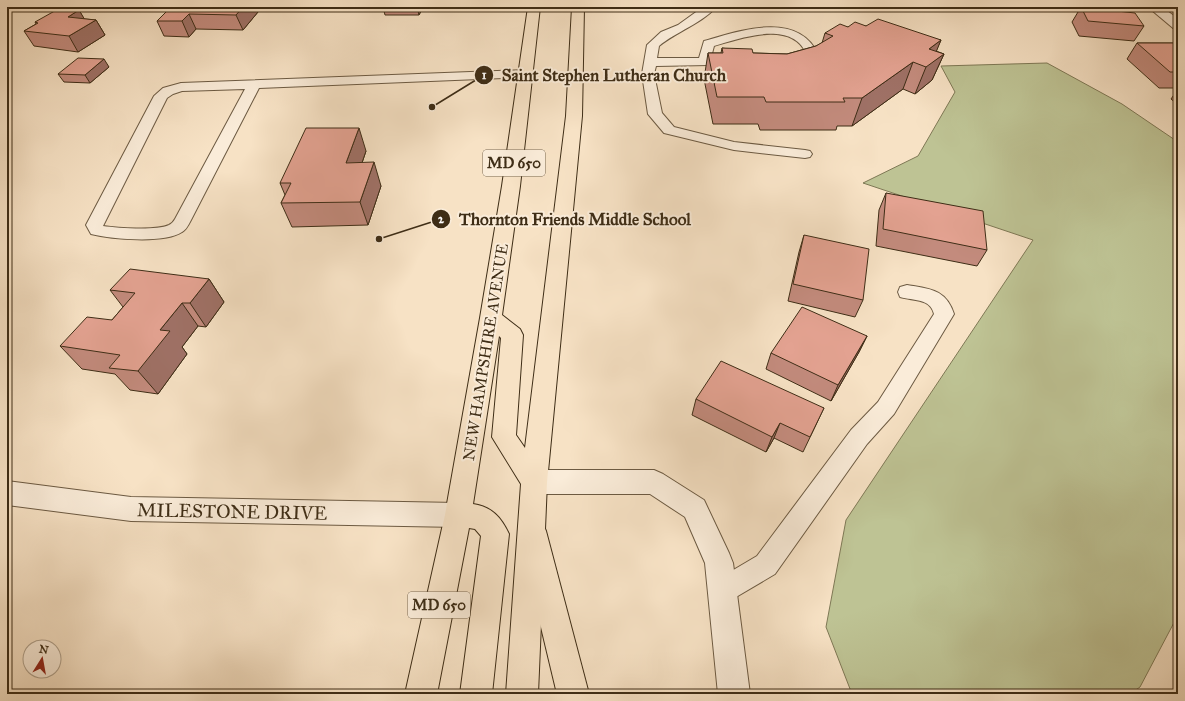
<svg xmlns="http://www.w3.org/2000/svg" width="1185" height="701" font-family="'IM FELL Great Primer',serif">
<rect width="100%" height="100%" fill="#f7e2c5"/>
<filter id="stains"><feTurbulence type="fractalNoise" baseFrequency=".005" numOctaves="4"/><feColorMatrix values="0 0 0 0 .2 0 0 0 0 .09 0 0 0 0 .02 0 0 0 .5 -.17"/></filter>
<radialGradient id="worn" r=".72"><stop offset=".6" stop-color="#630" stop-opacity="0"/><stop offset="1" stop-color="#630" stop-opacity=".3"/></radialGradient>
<path fill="#bec394" stroke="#7e7855" d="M1047 63 1122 104 1178 142V615L1140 687 1130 694H852L826 627 846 520 1033 240 863 183 918 156 955 92 941 66Z"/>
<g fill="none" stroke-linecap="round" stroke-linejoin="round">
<defs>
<g id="service">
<path d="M703 7H716C704 22 674 33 659 46L657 58H699L704 41C739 31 797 10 818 54 811 64 803 69 791 66L789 63 791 60 800 59 806 53C791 20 740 38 714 46L709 65 656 66 654 74 662 113 674 127 734 142 805 150 810 151 812 154 810 157 805 158 734 150 664 133 648 114 642 74 647 45 661 32 678 25Z"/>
<path d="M525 70 530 71 531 74 530 77 259 88 191 220C189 224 186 230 182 232 164 244 111 239 91 234L86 225 154 96 163 88 181 83ZM245 89 175 219C174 221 171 224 169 225 156 231 117 228 103 226L167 98 173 94 182 91Z"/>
<path d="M907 285C930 289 946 289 954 314L894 414 867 444 775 574 731 600 722 604 713 600 709 591 713 582 757 556 851 430 878 402 934 314C930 298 914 301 900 297L898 292 900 287Z"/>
</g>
<g id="minor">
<path d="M1148 7H1162L1178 19V29L1173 28Z"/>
<path d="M7 481 131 497 458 503 467 506 471 515 467 524 458 527 131 521 7 505Z"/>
</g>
<path id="tertiary" d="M534 470H654L663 474 704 500 729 553 733 563 750 694H718L705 563 685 517 650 494H534L525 490 521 482 525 474Z"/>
<path id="primary" d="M528 7H540L520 186 502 315 520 329 523 335 516 435 525 448 566 116 572 7H584L582 116 547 482 538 694H506L521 484 492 437 501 338 499 336 473 504C492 507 501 517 509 534L492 694H460L481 536 475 529 469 528 437 694H405L445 515 480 318 502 186Z"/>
<path id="trunk" d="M532 518 542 522 546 531 589 694H557L518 531 522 522Z"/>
</defs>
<use href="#service" stroke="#6c5a42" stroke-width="2"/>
<use href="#minor" stroke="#6c5a42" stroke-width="2"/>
<use href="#tertiary" stroke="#6c5a42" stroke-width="2"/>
<use href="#primary" stroke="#3e2d16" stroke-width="2"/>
<use href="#trunk" stroke="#3e2d16" stroke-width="2"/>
<use href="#service" fill="#faecd9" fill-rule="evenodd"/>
<use href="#minor" fill="#faecd9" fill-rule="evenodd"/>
<use href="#tertiary" fill="#faecd9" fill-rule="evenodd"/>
<use href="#primary" fill="#f7e2c5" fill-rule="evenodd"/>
<use href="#trunk" fill="#f7e2c5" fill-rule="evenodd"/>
</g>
<g fill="#c38b7d" stroke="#3e2d16">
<path d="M171 7H256L258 12 243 30 196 29 189 37 164 36 157 21Z"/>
<path d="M383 7H423L419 15H385Z"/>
<path d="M1081 7 1144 26 1134 41 1079 36 1072 22Z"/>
<path d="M79 10 84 19 96 20 105 35 78 52 34 46 24 31 36 24 35 22Z"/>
<path d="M866 26 941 40 936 51 944 54 932 80 915 94 903 89 852 126H837L836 130H760L758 124H713L704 79 708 53H721L722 48 753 53 787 54 816 46 822 43 825 33 848 27Z"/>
<path d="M1137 43H1178V88H1159L1127 59Z"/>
<path d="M109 67 90 83 64 82 58 74Z"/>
<path d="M1178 89V105L1171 99Z"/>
<path d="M366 151 362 163 381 186 368 225 292 227 281 203 285 195 280 183Z"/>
<path d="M886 193 987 250 977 266 876 246 879 210Z"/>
<path d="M804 235 863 300 855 317 788 301 799 252Z"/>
<path d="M209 279 224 302 206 327 198 326 182 347 187 354 158 394 130 390 115 374 82 369 60 346 112 320 123 307 110 290Z"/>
<path d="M867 336 859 352 831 401 766 369 771 353Z"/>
<path d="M696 399 824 408 803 452 774 438 766 452 692 415Z"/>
</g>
<g fill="#9f7166" stroke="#3e2d16">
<path d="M243 7H256L258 12 243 30 236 15Z"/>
<path d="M417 7H423L419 15Z"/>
<path d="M79 10 88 25 68 17Z"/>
<path d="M189 14 196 29 189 37 182 21Z"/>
<path d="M96 20 105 35 78 52 69 36Z"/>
<path d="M941 40 932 62 944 54 932 80 915 94 926 67 929 49Z"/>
<path d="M104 59 109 67 90 83 85 75Z"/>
<path d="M913 62 903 89 852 126 862 98Z"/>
<path d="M359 128 366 151 354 186 346 163Z"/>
<path d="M374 162 381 186 368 225 360 202Z"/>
<path d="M209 279 224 302 206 327 190 303Z"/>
<path d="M182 303 198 326 182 347 187 354 158 394 138 371 160 330Z"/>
<path d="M867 336 859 352 831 401 838 385Z"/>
<path d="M780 423 774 438 766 452 772 437Z"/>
</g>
<g fill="#e3a291" stroke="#3e2d16">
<path d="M171 7H243L236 15 189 14 182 21H157Z"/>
<path d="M1081 7 1135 13 1144 26 1088 21Z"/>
<path d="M60 8 79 10 68 17 96 20 69 36 24 31 38 23 35 22Z"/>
<path d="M878 19 941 40 929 49 944 54 926 67 913 62 862 98H843L845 102H766L764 97H717L708 53H723L722 48 752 49 753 53 787 54 816 46 833 36 825 33 840 24 848 27 855 22 866 26Z"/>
<path d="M1137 43H1178V72H1170Z"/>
<path d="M78 58 104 59 85 75 58 74Z"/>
<path d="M306 128H359L346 163 374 162 360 202 281 203 291 183H280Z"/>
<path d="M886 193 983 211 987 250 883 229Z"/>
<path d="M804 235 869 249 863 300 793 284Z"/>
<path d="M130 269 209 279 190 303H182L160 330 170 331 138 371 109 368 120 355 60 346 87 317 112 320 135 293 110 290Z"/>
<path d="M802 307 867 336 838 385 771 353Z"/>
<path d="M721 361 824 408 810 437 780 423 772 437 696 399Z"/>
</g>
<g text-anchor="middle" stroke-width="4" stroke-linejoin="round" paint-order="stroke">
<g fill="#faecd9" stroke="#766650" stroke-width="1">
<rect x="483" y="150" width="62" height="26" rx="3"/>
<rect x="408" y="592" width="62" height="26" rx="3"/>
</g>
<g font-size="15" font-weight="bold" fill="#3e2d16">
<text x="514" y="168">MD 650</text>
<text x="439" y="610">MD 650</text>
</g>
<g font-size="16" fill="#3e2d16" stroke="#faecd9">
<text transform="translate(485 352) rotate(-81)" y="6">NEW HAMPSHIRE AVENUE</text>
</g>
<g font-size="19" fill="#3e2d16" stroke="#faecd9">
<text transform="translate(232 511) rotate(1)" y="7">MILESTONE DRIVE</text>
</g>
</g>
<path fill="none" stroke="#3e2d16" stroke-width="1.5" d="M432 107L484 75M379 239L441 219"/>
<g fill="#3e2d16" stroke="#faecd9" stroke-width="1.5">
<circle cx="432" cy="107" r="4"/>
<circle cx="379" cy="239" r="4"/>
<circle cx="484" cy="75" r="10"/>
<circle cx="441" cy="219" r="10"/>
</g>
<g font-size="12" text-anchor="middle" font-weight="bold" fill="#fff">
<text x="484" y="79">1</text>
<text x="441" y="223">2</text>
</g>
<g font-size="17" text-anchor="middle" font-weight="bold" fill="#3e2d16" stroke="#faecd9" stroke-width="4" stroke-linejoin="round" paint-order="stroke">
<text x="614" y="81">Saint Stephen Lutheran Church</text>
<text x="575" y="225">Thornton Friends Middle School</text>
</g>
<rect width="1185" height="701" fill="none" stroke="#f7e2c5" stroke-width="24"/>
<rect x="8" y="8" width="1169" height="685" fill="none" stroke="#3e2d16" stroke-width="2"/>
<rect x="12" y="12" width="1161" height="677" fill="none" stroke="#3e2d16"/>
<g transform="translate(42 659) rotate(11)"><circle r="19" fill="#faecd9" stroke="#afa08b"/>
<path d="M0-3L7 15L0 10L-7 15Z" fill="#8f2418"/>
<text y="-6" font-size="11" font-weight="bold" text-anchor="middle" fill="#3e2d16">N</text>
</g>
<rect width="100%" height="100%" filter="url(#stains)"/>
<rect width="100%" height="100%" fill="url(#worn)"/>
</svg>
